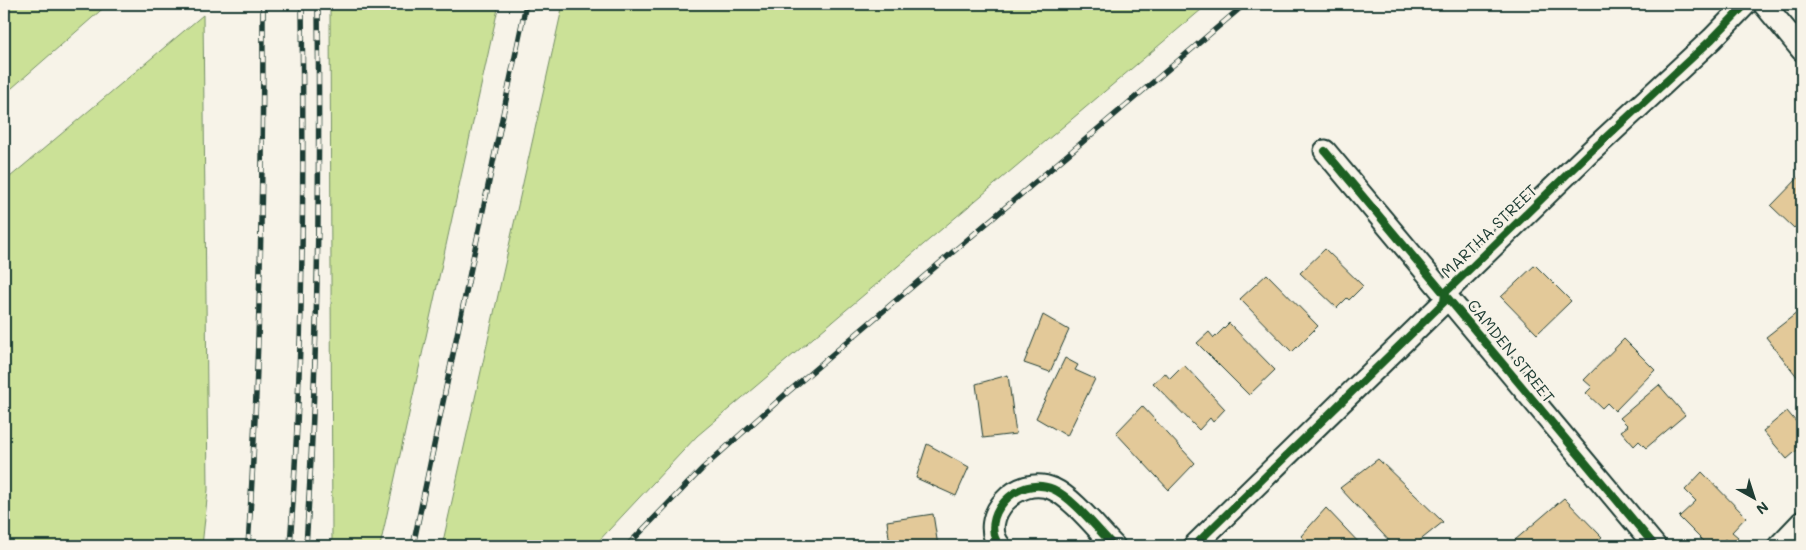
<svg xmlns="http://www.w3.org/2000/svg" width="1806" height="550" font-family="Mali,sans-serif">
<rect width="100%" height="100%" fill="#f7f3e8"/>
<filter id="ink" filterUnits="userSpaceOnUse"><feTurbulence type="fractalNoise" baseFrequency=".02" numOctaves="2"/><feDisplacementMap in="SourceGraphic" scale="10" xChannelSelector="R" yChannelSelector="G"/><feConvolveMatrix kernelMatrix="1 2 1 2 8 2 1 2 1" color-interpolation-filters="sRGB"/></filter>
<g filter="url(#ink)">
<g fill="#cbe197" stroke="#758f66">
<path d="M4 4H108L4 95Z"/>
<path d="M330 4H499L380 546H332Z"/>
<path d="M563 4H1208L697 436 594 546H442Z"/>
<path d="M203 15 208 490 202 546H4V182Z"/>
</g>
<g fill="#e3c999" stroke="#1f3d34">
<path d="M1802 174V220L1794 228 1771 206Z"/>
<path d="M1325 249 1363 286 1349 300 1347 298 1337 308 1300 273Z"/>
<path d="M1535 265 1571 301 1537 334 1501 297Z"/>
<path d="M1267 274 1318 326 1292 352 1240 299Z"/>
<path d="M1802 309V383L1766 337Z"/>
<path d="M1043 315 1069 330 1050 372 1024 363Z"/>
<path d="M1229 323 1275 370 1249 395 1197 343 1209 332 1214 338Z"/>
<path d="M1624 339 1655 370 1615 411 1607 403 1602 408 1586 393 1592 387 1584 380Z"/>
<path d="M1065 358 1078 365 1075 370 1095 379 1067 436 1036 418Z"/>
<path d="M1184 365 1225 409 1213 422 1210 418 1199 430 1153 383 1165 373 1170 379Z"/>
<path d="M1008 375 1016 434 983 438 976 384Z"/>
<path d="M1659 385 1685 415 1646 448 1639 441 1634 446 1621 431 1628 426 1620 418Z"/>
<path d="M1142 406 1195 463 1169 490 1116 433Z"/>
<path d="M1787 411 1802 429V446L1787 459 1763 431Z"/>
<path d="M927 444 969 467 956 496 916 478Z"/>
<path d="M1378 459 1443 522 1413 546H1394L1340 488Z"/>
<path d="M1702 472 1746 517 1732 532 1738 537 1731 545 1725 539 1718 546H1708L1679 517 1696 501 1685 490Z"/>
<path d="M1564 498 1602 537 1591 546H1508Z"/>
<path d="M1326 508 1362 546H1311L1301 536Z"/>
<path d="M933 514 938 546H890L887 521Z"/>
</g>
<g fill="none" stroke-linecap="round" stroke-linejoin="round">
<defs>
<g id="street">
<path d="M1764 4 1802 50"/>
<path d="M1325 151 1655 546"/>
<path d="M1000 546C977 519 1017 473 1053 489 1073 498 1098 530 1114 546"/>
<path d="M1194 546 1444 302 1445 293 1589 153 1712 39 1746 4"/>
<path d="M1779 546 1802 522"/>
</g>
</defs>
<use href="#street" stroke="#1f3d34" stroke-width="25"/>
<use href="#street" stroke="#f7f3e8" stroke-width="21"/>
<defs>
<g id="rail">
<path d="M248 546C260 366 263 185 263 4"/>
<path d="M290 546C303 366 304 185 302 4"/>
<path d="M306 546C318 366 320 185 318 4"/>
<path d="M413 546 526 4"/>
<path d="M627 546 703 468 788 392 1245 4"/>
</g>
</defs>
<use href="#rail" stroke="#1f3d34" stroke-width="5.5"/>
<use href="#rail" stroke="#f7f3e8" stroke-width="4" stroke-dasharray="11" stroke-linecap="butt"/>
<defs>
<g id="cycleway">
<path d="M1325 151 1655 546"/>
<path d="M1000 546C977 519 1017 473 1053 489 1073 498 1098 530 1114 546"/>
<path d="M1194 546 1444 302 1445 293 1589 153 1712 39 1746 4"/>
</g>
</defs>
<use href="#cycleway" stroke="#f7f3e8" stroke-width="11"/>
<use href="#cycleway" stroke="#1b5e20" stroke-width="8"/>
</g>
</g>
<g text-anchor="middle" stroke-width="5" stroke-linejoin="round" paint-order="stroke">
<g font-size="16" fill="#1f3d34" stroke="#f7f3e8">
<text transform="translate(1489 231) rotate(-44)" y="6">MARTHA STREET</text>
<text transform="translate(1511 351) rotate(51)" y="6">CAMDEN STREET</text>
</g>
</g>
<rect width="1806" height="550" fill="none" stroke="#f7f3e8" stroke-width="20"/>
<rect x="10" y="10" width="1786" height="530" fill="none" stroke="#1f3d34" stroke-width="2" filter="url(#ink)"/>
<g transform="translate(1754 498) rotate(141)" stroke="#f7f3e8" stroke-width="4" paint-order="stroke">
<path d="M0-4L9 19L0 12L-9 19Z" fill="#1f3d34"/>
<text y="-8" font-size="14" font-weight="bold" text-anchor="middle" fill="#1f3d34">N</text>
</g>
</svg>
